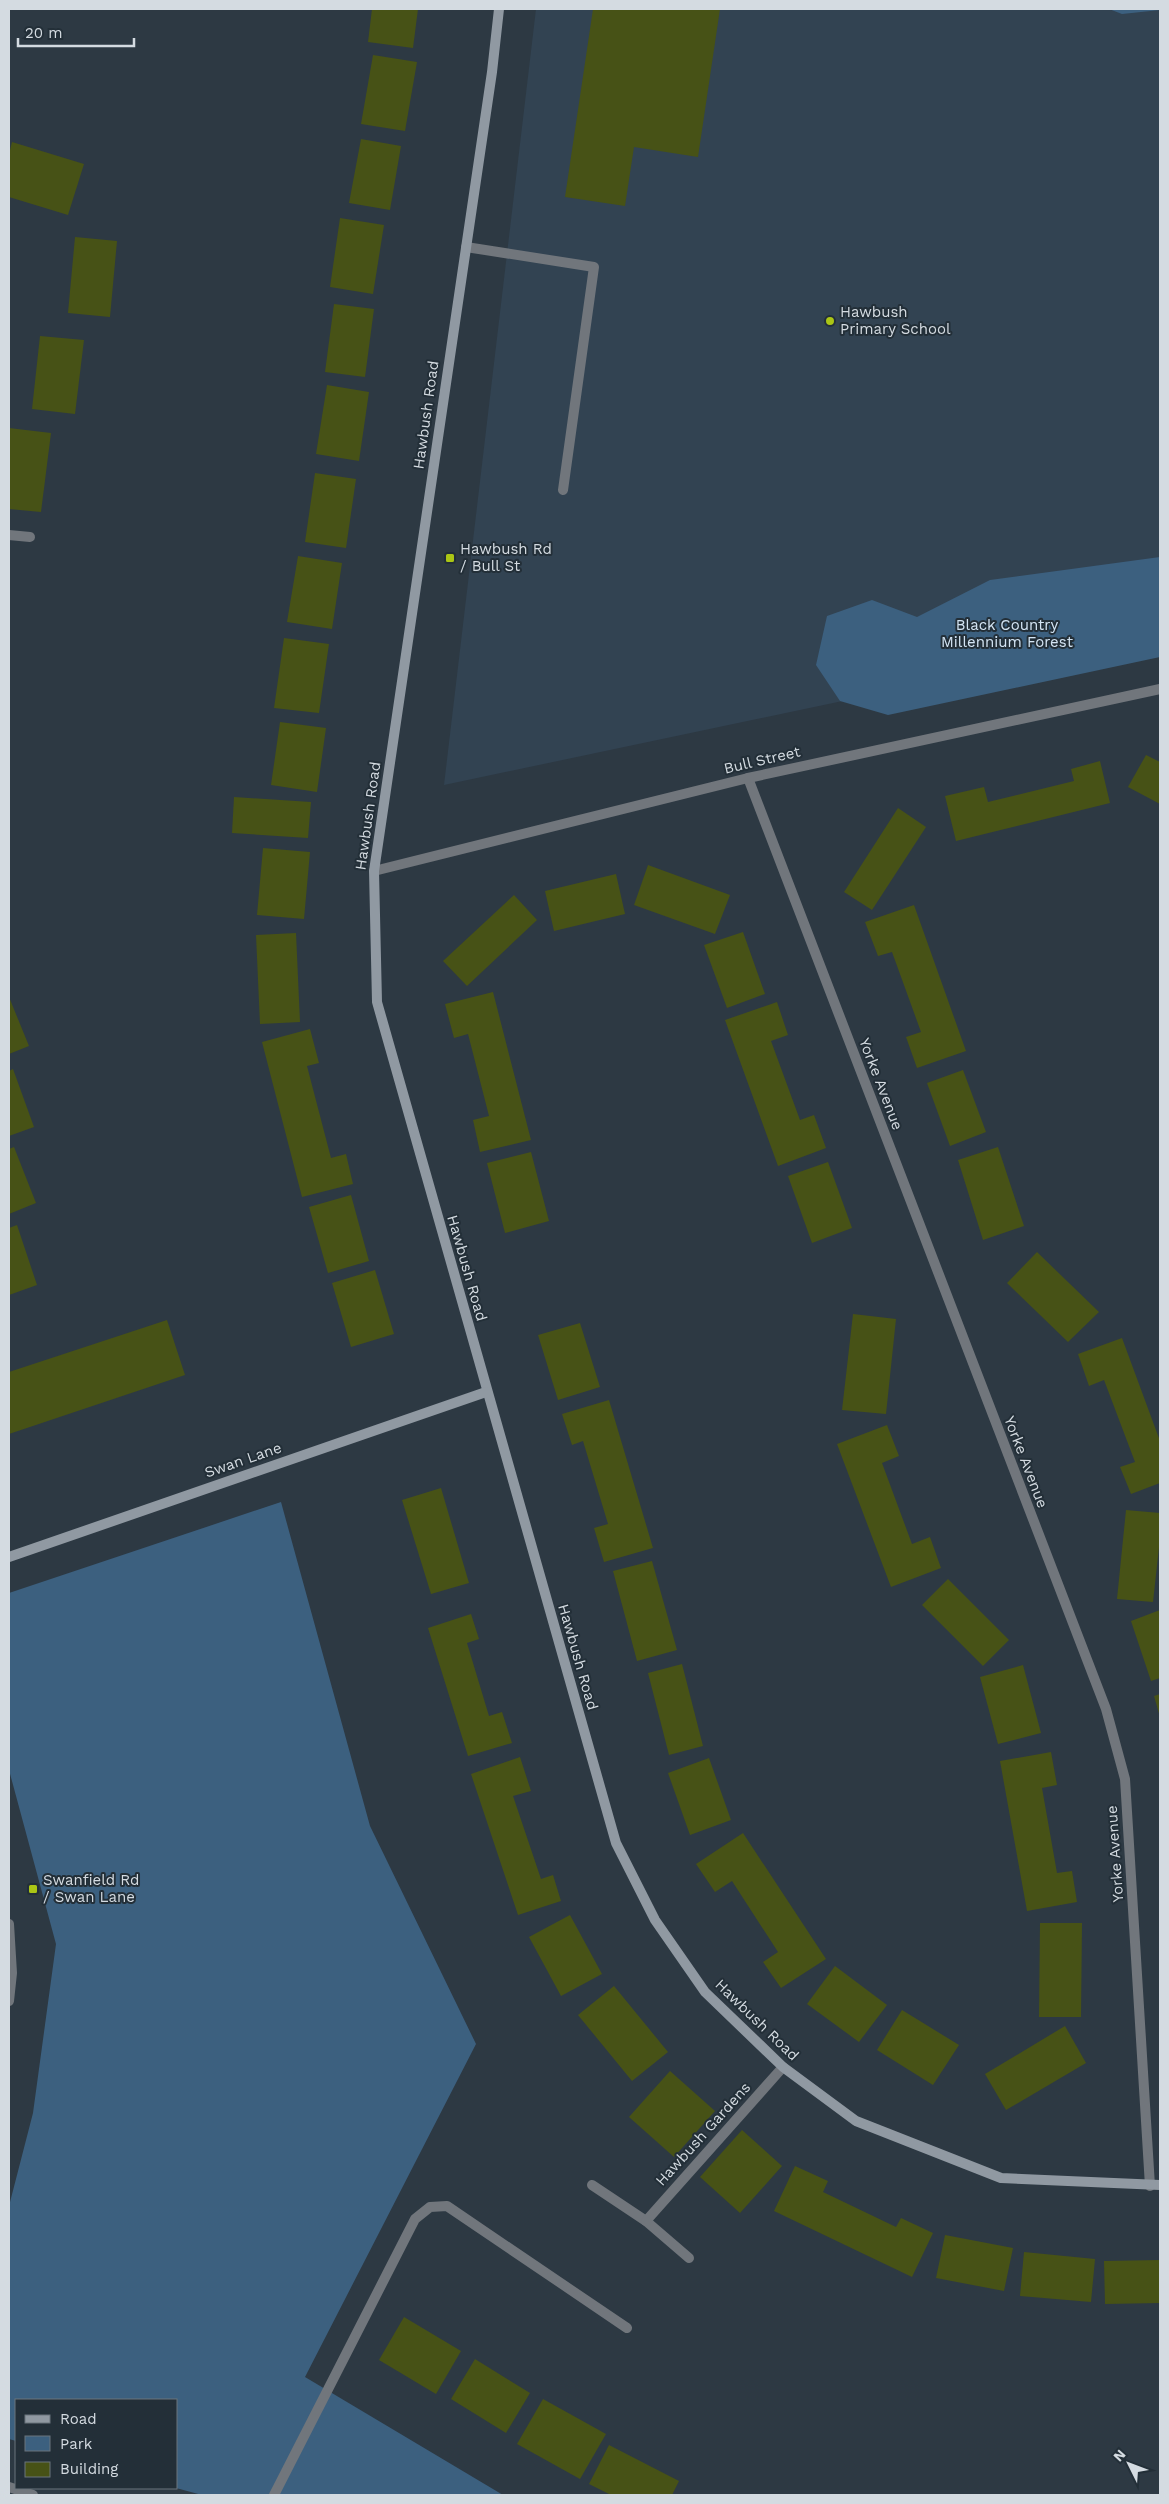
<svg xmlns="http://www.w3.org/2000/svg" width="1169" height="2504" font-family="'Work Sans',sans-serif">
<rect width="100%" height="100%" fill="#2d3943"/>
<path fill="#324352" d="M536 9H1160V634L444 785Z"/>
<g fill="#3c607f">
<path d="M1109 9H1160V10L1122 14Z"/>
<path d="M1160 557V657L888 715 840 701 816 665 827 616 872 600 917 617 990 580Z"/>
<path d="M281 1502 370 1826 476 2044 305 2377 503 2495H202L176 2488V2400H16V2441L9 2439V2206L33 2113 56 1944 9 1770V1593Z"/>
</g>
<g fill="#475216">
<path d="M372 9H418L413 48 368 42Z"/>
<path d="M593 9H720L698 157 634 147 625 206 565 197Z"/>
<path d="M373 55 417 62 405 131 361 124Z"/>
<path d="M361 139 401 146 390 210 349 203Z"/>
<path d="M12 142 84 164 68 215 9 197V154Z"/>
<path d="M340 218 384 225 373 294 330 287Z"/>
<path d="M75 237 117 241 110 317 68 313Z"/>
<path d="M334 304 374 309 365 377 325 372Z"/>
<path d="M40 336 84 340 75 414 32 409Z"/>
<path d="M327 385 369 392 359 461 316 454Z"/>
<path d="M9 428 51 433 41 512 9 509Z"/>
<path d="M315 473 356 479 346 548 305 542Z"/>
<path d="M298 556 342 563 332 629 287 622Z"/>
<path d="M284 638 329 644 319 713 274 708Z"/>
<path d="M280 722 326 728 317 792 271 785Z"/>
<path d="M1146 755 1160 762V804L1128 787Z"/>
<path d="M1100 761 1110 803 956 841 945 796 984 787 988 802 1074 781 1071 769Z"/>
<path d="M234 797 311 802 308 838 232 833Z"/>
<path d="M898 808 926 827 872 910 844 892Z"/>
<path d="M263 848 310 852 304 919 257 915Z"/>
<path d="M648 865 730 895 715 934 634 905Z"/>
<path d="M616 874 625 914 554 931 545 891Z"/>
<path d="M514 895 537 920 467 986 443 961Z"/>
<path d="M914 905 966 1051 917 1068 906 1037 921 1032 892 952 878 956 865 922Z"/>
<path d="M743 932 765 994 727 1008 704 945Z"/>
<path d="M296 933 300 1022 260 1024 256 935Z"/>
<path d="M493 992 531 1140 480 1152 473 1120 489 1116 468 1034 454 1038 445 1004Z"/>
<path d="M9 997 29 1046 9 1054Z"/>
<path d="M777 1002 788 1035 771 1041 800 1120 814 1115 826 1148 778 1166 725 1020Z"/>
<path d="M310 1029 319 1063 307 1066 331 1158 346 1154 353 1184 302 1197 262 1042Z"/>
<path d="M13 1069 34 1127 9 1136V1071Z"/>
<path d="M963 1070 986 1132 950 1146 927 1083Z"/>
<path d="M14 1147 36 1203 9 1214V1149Z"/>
<path d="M998 1147 1024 1226 983 1240 958 1160Z"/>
<path d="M531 1152 549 1221 505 1233 487 1163Z"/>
<path d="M828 1162 852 1228 812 1243 788 1176Z"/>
<path d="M351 1195 369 1261 328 1273 309 1207Z"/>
<path d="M17 1225 37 1285 9 1295V1228Z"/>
<path d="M1037 1252 1099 1312 1068 1342 1007 1283Z"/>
<path d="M375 1270 394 1334 351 1347 332 1283Z"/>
<path d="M853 1314 896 1319 886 1414 842 1410Z"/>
<path d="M167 1320 185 1375 9 1434V1372Z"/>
<path d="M580 1323 600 1387 558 1400 538 1335Z"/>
<path d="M1122 1338 1160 1441V1483L1131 1494 1120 1467 1135 1462 1104 1380 1089 1386 1078 1354Z"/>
<path d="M609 1400 653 1548 604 1562 594 1528 608 1524 583 1441 572 1445 562 1414Z"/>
<path d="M887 1425 899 1456 882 1463 912 1544 930 1537 941 1568 891 1587 837 1444Z"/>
<path d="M441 1488 469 1583 431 1594 402 1500Z"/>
<path d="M1126 1510 1160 1513V1538L1153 1602 1117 1599Z"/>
<path d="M652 1561 677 1650 637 1661 613 1571Z"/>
<path d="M948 1579 1009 1640 983 1666 922 1605Z"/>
<path d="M1160 1610V1678L1151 1681 1131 1621Z"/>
<path d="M471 1614 479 1639 467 1643 489 1716 502 1712 512 1743 468 1756 428 1628Z"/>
<path d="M682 1664 703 1746 669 1755 648 1673Z"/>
<path d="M1023 1665 1041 1733 998 1744 980 1677Z"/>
<path d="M1160 1694V1717L1154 1696Z"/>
<path d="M1051 1752 1057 1785 1042 1788 1057 1873 1072 1871 1077 1902 1027 1911 1000 1761Z"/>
<path d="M520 1757 531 1791 513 1796 541 1879 553 1875 561 1901 518 1915 471 1774Z"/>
<path d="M709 1758 731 1820 690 1835 668 1773Z"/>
<path d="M743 1833 826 1959 781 1988 763 1962 778 1952 732 1881 715 1892 696 1864Z"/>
<path d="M570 1915 602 1974 561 1996 529 1937Z"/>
<path d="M1040 1923H1082L1081 2017H1039Z"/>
<path d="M835 1966 887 2005 859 2042 807 2004Z"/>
<path d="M614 1986 668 2052 632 2081 578 2015Z"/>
<path d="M902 2010 959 2045 933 2085 877 2050Z"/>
<path d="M1065 2026 1086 2063 1006 2110 985 2074Z"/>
<path d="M670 2071 715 2111 674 2157 629 2117Z"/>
<path d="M742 2130 782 2166 740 2213 700 2177Z"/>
<path d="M795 2166 828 2181 823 2192 896 2227 901 2218 933 2233 912 2277 774 2211Z"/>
<path d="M945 2235 1013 2248 1004 2291 936 2278Z"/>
<path d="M1024 2252 1095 2259 1091 2302 1020 2296Z"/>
<path d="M1160 2260V2303L1105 2304 1104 2261Z"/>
<path d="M404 2317 461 2351 436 2394 379 2360Z"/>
<path d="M475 2359 530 2393 506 2433 451 2399Z"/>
<path d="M543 2399 606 2434 580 2479 517 2444Z"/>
<path d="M609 2445 679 2481 672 2495H611L589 2484Z"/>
</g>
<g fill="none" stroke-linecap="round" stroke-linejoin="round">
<g stroke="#71767c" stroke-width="10">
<path d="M466 247 594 267 563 490"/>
<path d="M274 2495 415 2219 430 2207 447 2206 627 2328"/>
</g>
<g stroke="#71767c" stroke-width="10">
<path d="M9 535 30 537"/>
<path d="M748 778 1106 1709 1125 1779 1150 2186"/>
<path d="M374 871 748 778 1160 689"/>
<path d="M9 1924 12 1973 9 2001"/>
<path d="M592 2185 646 2221 689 2258"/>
<path d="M646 2221 783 2067"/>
<path d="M9 2487 33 2495"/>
</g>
<g stroke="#9099a2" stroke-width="10">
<path d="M499 9 492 72 374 871 377 1002 616 1843 655 1920 705 1992 783 2067 856 2121 1001 2178 1160 2185"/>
<path d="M9 1557 486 1392"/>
</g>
</g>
<g fill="#abc615" stroke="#232f38" stroke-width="2">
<circle cx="830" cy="321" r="5"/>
<rect x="445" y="553" width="10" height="10" rx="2.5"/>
<rect x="28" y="1884" width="10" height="10" rx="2.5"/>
</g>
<g text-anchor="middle" stroke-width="4" stroke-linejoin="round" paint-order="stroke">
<g font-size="15" fill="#d4dbe1" stroke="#232f38" text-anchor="start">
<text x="840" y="317">Hawbush<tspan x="840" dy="17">Primary School</tspan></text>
<text x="460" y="554">Hawbush Rd<tspan x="460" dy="17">/ Bull St</tspan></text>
<text x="43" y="1885">Swanfield Rd<tspan x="43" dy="17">/ Swan Lane</tspan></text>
</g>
<g font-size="15" fill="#d4dbe1" stroke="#232f38">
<text transform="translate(426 415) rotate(-82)" y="5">Hawbush Road</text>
<text transform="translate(762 760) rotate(-13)" y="5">Bull Street</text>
<text transform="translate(368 816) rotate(-82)" y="5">Hawbush Road</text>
<text transform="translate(881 1084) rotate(69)" y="5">Yorke Avenue</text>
<text transform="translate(467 1268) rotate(74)" y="5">Hawbush Road</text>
<text transform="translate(243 1460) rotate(-19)" y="5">Swan Lane</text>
<text transform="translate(1026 1462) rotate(69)" y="5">Yorke Avenue</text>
<text transform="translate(578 1657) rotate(74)" y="5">Hawbush Road</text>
<text transform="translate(1115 1854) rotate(-94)" y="5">Yorke Avenue</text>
<text transform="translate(757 2020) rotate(44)" y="5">Hawbush Road</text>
<text transform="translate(703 2134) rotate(-48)" y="5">Hawbush Gardens</text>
</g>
<g font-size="15" fill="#d4e5f4" stroke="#232f38">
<text x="1007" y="630">Black Country<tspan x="1007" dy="17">Millennium Forest</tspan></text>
</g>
</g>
<rect width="1169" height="2504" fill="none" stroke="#d4dbe1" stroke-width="20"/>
<rect x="15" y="2399" width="162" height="90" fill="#232f38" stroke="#6a747c"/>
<rect x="25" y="2415" width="25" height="8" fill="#9099a2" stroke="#6a747c"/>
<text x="60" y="2424" font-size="15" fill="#d4dbe1">Road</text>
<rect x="25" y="2436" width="25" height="15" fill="#3c607f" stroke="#6a747c"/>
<text x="60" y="2449" font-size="15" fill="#d4dbe1">Park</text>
<rect x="25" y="2462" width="25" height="15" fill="#475216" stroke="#6a747c"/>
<text x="60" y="2474" font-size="15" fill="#d4dbe1">Building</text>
<g transform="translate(1129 2464) rotate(312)" stroke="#232f38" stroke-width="4" paint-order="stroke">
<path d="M0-4L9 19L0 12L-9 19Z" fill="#d4dbe1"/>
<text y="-8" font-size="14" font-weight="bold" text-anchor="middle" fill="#d4dbe1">N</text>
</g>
<path d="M18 38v8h116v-8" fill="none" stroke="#d4dbe1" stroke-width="2.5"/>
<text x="25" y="38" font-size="15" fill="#d4dbe1" stroke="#232f38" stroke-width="4" paint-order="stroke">20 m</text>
</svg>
